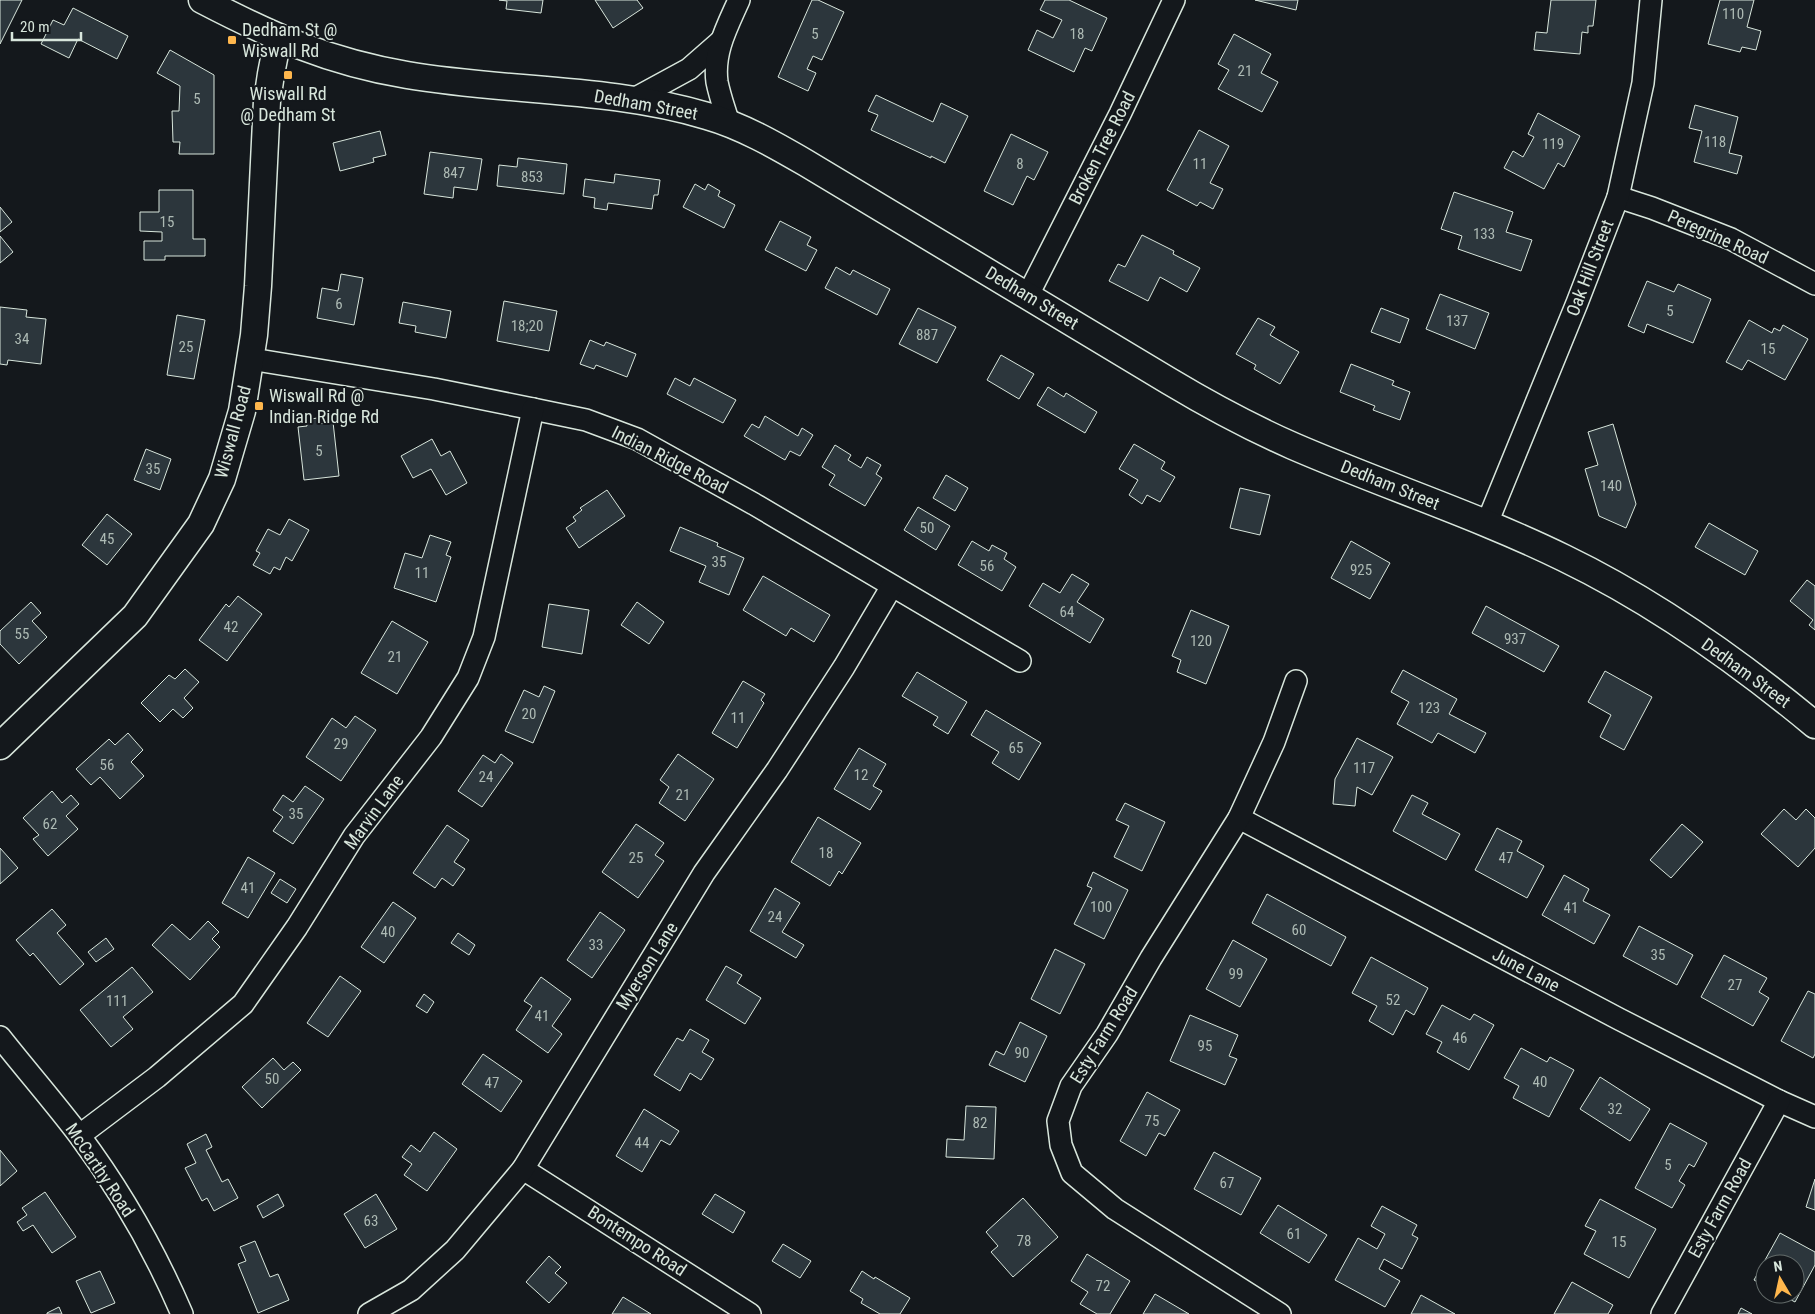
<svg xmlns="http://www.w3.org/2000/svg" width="1815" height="1314" font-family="'Roboto Condensed',sans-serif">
<rect width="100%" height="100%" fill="#14181c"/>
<g fill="#2c363c" stroke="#d8e6dc">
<path d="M0 0H22L0 44Z"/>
<path d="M499 0H543L541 13 506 9 507 1Z"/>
<path d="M595 0H637L643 8 613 28Z"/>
<path d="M812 0H818L844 12 822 60 813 56 807 69 816 73 808 91 778 77Z"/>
<path d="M1045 0H1069L1107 18 1092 51 1085 48 1074 72 1028 50 1037 30 1053 38 1062 20 1040 10Z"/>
<path d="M1255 0H1298L1296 10Z"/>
<path d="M1551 0H1596L1593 26H1588V33L1582 32 1580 54 1534 50 1536 32 1547 33Z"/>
<path d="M1720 0H1754L1747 27 1761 31 1756 50 1742 47 1740 52 1708 44Z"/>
<path d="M73 8 128 36 117 59 78 39 69 58 41 44 53 20 64 25Z"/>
<path d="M1234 34 1271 54 1261 73 1278 82 1262 112 1218 89 1229 70 1218 64Z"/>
<path d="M170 50 214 75V154H179L180 142H173L172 111H179L180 86 157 73Z"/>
<path d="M876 95 933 122 941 103 968 116 945 163 931 156V158L871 130 878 115 868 111Z"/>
<path d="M1695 105 1738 117 1729 153 1742 156 1737 174 1694 162 1702 131 1689 128Z"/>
<path d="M1538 113 1580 136 1564 167 1558 163 1544 189 1504 168 1513 151 1523 157 1534 137 1528 134Z"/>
<path d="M1199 130 1229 146 1210 183 1223 189 1213 209 1200 202 1197 206 1167 190Z"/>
<path d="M380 131 386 155 373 158 374 162 340 171 333 143Z"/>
<path d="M1011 134 1048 152 1034 180 1027 176 1013 205 984 191Z"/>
<path d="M430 152 482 159 477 190 454 187 453 198 424 194Z"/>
<path d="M518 158 567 164 564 194 497 186 499 165 517 167Z"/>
<path d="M615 174 660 180 658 195H654L652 209 608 203 607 210 594 208 595 198 583 196 585 179 614 183Z"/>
<path d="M695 184 705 190 708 184 720 191 718 196 735 205 724 228 683 207Z"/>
<path d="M159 190H193V239H205V256H165V260H144V241H162V232L140 231V212H159Z"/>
<path d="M1454 192 1513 212 1506 232 1532 240 1521 271 1458 249 1462 236 1441 229Z"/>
<path d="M0 207 12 222 0 232Z"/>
<path d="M780 221 811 237 807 245 817 250 806 271 765 250Z"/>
<path d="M1142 235 1174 251 1173 254 1200 268 1187 292 1160 277 1148 301 1109 281 1118 264 1125 267Z"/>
<path d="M0 236 13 252 0 263Z"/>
<path d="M836 267 850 275 853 270 890 289 877 315 825 288Z"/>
<path d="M341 274 363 278 354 325 317 318 322 288 338 291Z"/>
<path d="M1647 281 1674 292 1678 284 1711 299 1693 343 1647 324 1644 333 1628 326Z"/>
<path d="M1440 294 1489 313 1475 349 1426 329Z"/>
<path d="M504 301 557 311 549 351 497 341Z"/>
<path d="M403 302 451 311 446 338 415 332 416 326 399 323Z"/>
<path d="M0 307 27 310 26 317 46 319 41 364 8 360 7 365 0 364Z"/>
<path d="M918 308 956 327 937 363 899 344Z"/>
<path d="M1381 308 1409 319 1400 343 1371 332Z"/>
<path d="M177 315 205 320 194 379 167 375Z"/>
<path d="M1258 318 1275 327 1270 335 1299 352 1280 384 1254 369 1256 365 1236 354Z"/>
<path d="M1749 320 1772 333 1774 328 1780 331 1783 325 1808 339 1785 380 1748 360 1742 370 1726 362Z"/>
<path d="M590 340 604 346 606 342 636 354 627 377 596 365 594 369 580 364Z"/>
<path d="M1001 355 1034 374 1019 399 987 380Z"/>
<path d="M1351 364 1394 381 1392 385 1410 392 1400 420 1373 410 1375 406 1340 392Z"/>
<path d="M675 378 690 386 694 378 736 400 723 423 667 394Z"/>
<path d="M1048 387 1064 397 1066 393 1097 412 1085 433 1037 405Z"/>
<path d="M765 416 798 436 802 428 813 435 800 456 790 451 785 460 744 436 752 424 759 428Z"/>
<path d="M317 418 318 424 333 422 339 476 304 480 298 427 307 426 306 420Z"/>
<path d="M1613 424 1636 504 1626 528 1599 516 1585 469 1598 465 1588 432Z"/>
<path d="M432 439 441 456 450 451 467 483 446 495 431 469 413 478 401 456Z"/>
<path d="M1134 444 1165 462 1161 469 1175 477 1160 502 1147 495 1142 504 1129 495 1138 480 1119 469Z"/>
<path d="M835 445 851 455 848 460 861 468 867 457 881 465 876 474 882 478 865 506 829 485 835 475 822 467Z"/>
<path d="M146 449 171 459 160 490 134 480Z"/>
<path d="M946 475 968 488 955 511 933 498Z"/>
<path d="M1240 488 1270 495 1260 535 1230 528Z"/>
<path d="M607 490 625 516 579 548 566 528 576 521 573 517 582 510 580 508Z"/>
<path d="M918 507 950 526 936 550 904 530Z"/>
<path d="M107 514 132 534 107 565 82 545Z"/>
<path d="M289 519 309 530 292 561 286 557 280 570 274 567 270 574 253 565 260 553 256 551 268 529 280 535Z"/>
<path d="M1709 523 1758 551 1745 575 1695 547Z"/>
<path d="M680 527 718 543 717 546 744 558 729 595 699 582 706 566 670 551Z"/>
<path d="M430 535 451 542 446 555 451 557 436 602 394 588 405 553 422 558Z"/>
<path d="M972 541 989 551 992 545 1007 553 1004 559 1016 567 1002 591 958 565Z"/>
<path d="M1351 541 1390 563 1370 599 1331 578Z"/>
<path d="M1072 574 1089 584 1077 602 1104 619 1090 643 1029 606 1043 583 1060 593Z"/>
<path d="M763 576 830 615 814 642 791 628 786 636 743 610Z"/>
<path d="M1807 580 1815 586V630L1809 625 1813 620 1790 601Z"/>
<path d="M238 596 262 614 227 661 199 640 226 604 229 607Z"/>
<path d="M31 602 41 613 32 621 47 637 19 664 0 644V631Z"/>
<path d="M637 602 664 622 649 644 621 625Z"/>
<path d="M549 604 589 610 582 654 542 647Z"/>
<path d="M1486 606 1559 646 1544 672 1472 633Z"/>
<path d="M1191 610 1229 626 1206 684 1177 672 1181 660 1172 656Z"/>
<path d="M392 621 428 642 397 694 361 673Z"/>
<path d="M185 669 199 682 184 698 193 708 183 718 173 709 160 722 141 703 169 675 175 679Z"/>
<path d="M1403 670 1457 699 1449 714 1486 733 1475 753 1438 733 1432 743 1397 724 1409 702 1391 692Z"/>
<path d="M1605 671 1652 697 1624 750 1600 737 1611 715 1588 702Z"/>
<path d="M917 672 967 702 948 734 933 725 938 717 902 696Z"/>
<path d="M743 681 765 694 761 700 764 703 737 748 712 733Z"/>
<path d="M544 686 555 691 533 743 505 731 524 690 539 697Z"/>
<path d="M986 710 1041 743 1019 780 992 763 999 752 971 735Z"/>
<path d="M355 716 376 730 341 781 306 757 332 718 346 728Z"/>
<path d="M128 733 143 750 131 762 144 776 120 799 100 777 91 785 76 769 109 739 115 745Z"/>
<path d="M1357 738 1393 757 1372 795 1357 787 1355 806 1333 804 1335 779Z"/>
<path d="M859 748 886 764 873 786 882 791 870 810 834 789Z"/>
<path d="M501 754 513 763 482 807 458 791 483 755 495 763Z"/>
<path d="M678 754 714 779 685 821 659 803 669 787 660 780Z"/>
<path d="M305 786 324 799 293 844 273 831 283 817 273 810 283 795 293 802Z"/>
<path d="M52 791 62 803 71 795 79 804 66 816 78 829 48 856 33 839 39 835 23 818Z"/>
<path d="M1412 795 1428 803 1422 814 1460 834 1446 860 1393 831Z"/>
<path d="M1125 803 1165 822 1142 871 1114 857 1129 826 1116 820Z"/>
<path d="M1784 809 1796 820 1806 809 1815 818V848L1798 867 1761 834Z"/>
<path d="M818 817 861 843 842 874 839 871 830 886 791 862Z"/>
<path d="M636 824 664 843 655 855 664 861 638 898 602 872Z"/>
<path d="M1682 824 1703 842 1671 878 1650 860Z"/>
<path d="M447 825 469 840 454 862 465 869 453 886 442 878 435 888 413 873Z"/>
<path d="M1497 828 1522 841 1517 851 1544 866 1527 898 1475 870Z"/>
<path d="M0 848 18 868 0 884Z"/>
<path d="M248 857 275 873 248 918 222 903Z"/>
<path d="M1093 872 1128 890 1104 939 1074 924 1092 888 1087 886Z"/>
<path d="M1564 875 1589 889 1583 901 1610 915 1594 944 1542 915Z"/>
<path d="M280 879 296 889 287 903 271 893Z"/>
<path d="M775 888 800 903 782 932 804 945 796 958 750 931Z"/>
<path d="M1267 894 1346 937 1331 966 1252 923Z"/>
<path d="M393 902 416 918 384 963 361 947Z"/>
<path d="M52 909 66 925 57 933 84 964 60 985 33 953 30 956 16 940Z"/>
<path d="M600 912 625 930 592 978 567 960Z"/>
<path d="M208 921 219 932 212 939 220 947 190 980 152 945 172 924 190 940Z"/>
<path d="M1639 926 1693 955 1677 985 1623 956Z"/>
<path d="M458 933 475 945 469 955 451 943Z"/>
<path d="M106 938 114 949 96 962 88 952Z"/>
<path d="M1233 940 1267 959 1240 1007 1206 989Z"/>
<path d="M1055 949 1085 964 1060 1014 1031 999Z"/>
<path d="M1724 955 1767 978 1759 992 1769 998 1753 1026 1701 997Z"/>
<path d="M1371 957 1428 988 1414 1015 1406 1010 1393 1035 1369 1021 1377 1006 1352 993Z"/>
<path d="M726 966 742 975 737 983 761 998 745 1024 706 1000Z"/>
<path d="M132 967 153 992 123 1017 133 1029 111 1047 80 1010Z"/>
<path d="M340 976 361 991 328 1037 307 1023Z"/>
<path d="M541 977 571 999 552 1026 562 1034 548 1053 516 1030 532 1006 524 1001Z"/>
<path d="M1808 991 1815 994V1054L1813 1058 1781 1041Z"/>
<path d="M424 994 434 1002 427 1013 416 1006Z"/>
<path d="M1442 1005 1470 1020 1474 1014 1494 1025 1469 1070 1437 1052 1442 1042 1426 1034Z"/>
<path d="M1190 1015 1238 1035 1229 1056 1237 1059 1225 1085 1170 1061Z"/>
<path d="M1020 1022 1047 1036 1025 1082 989 1065 996 1051 1004 1055Z"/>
<path d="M690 1029 709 1040 702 1052 714 1059 701 1080 690 1073 680 1091 654 1075 677 1038 683 1041Z"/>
<path d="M1521 1048 1547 1062 1550 1057 1574 1070 1549 1117 1513 1098 1519 1086 1504 1078Z"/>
<path d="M483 1054 522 1081 501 1112 462 1084Z"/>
<path d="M273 1058 284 1070 293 1062 301 1070 262 1108 242 1087Z"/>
<path d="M1600 1077 1650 1109 1630 1141 1580 1109Z"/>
<path d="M1147 1092 1180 1110 1165 1136 1159 1133 1146 1156 1120 1141Z"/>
<path d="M966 1106 996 1107 994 1159 946 1157 947 1139 964 1140Z"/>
<path d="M644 1109 679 1131 670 1145 661 1140 642 1172 616 1156Z"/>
<path d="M1670 1123 1707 1143 1694 1167 1689 1164 1679 1181 1685 1185 1672 1208 1635 1188Z"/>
<path d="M434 1132 457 1149 427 1191 404 1175 412 1164 402 1157 411 1145 420 1152Z"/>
<path d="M206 1134 212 1147 206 1150 222 1182 228 1179 238 1198 214 1211 207 1198 202 1201 185 1168 196 1163 187 1144Z"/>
<path d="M0 1150 17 1171 0 1186Z"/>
<path d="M1214 1152 1261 1178 1241 1215 1194 1189Z"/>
<path d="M1815 1179V1210L1806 1207Z"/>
<path d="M45 1192 76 1237 52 1253 33 1225 23 1231 17 1222 27 1215 22 1208Z"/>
<path d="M278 1194 284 1206 263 1218 257 1206Z"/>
<path d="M376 1194 397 1229 365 1248 344 1214Z"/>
<path d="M715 1194 745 1212 733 1233 702 1214Z"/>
<path d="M1023 1198 1058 1237 1013 1277 991 1252 998 1246 986 1232Z"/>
<path d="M1600 1199 1656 1229 1629 1278 1584 1254 1596 1231 1585 1226Z"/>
<path d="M1278 1205 1327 1235 1309 1263 1260 1233Z"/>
<path d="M1382 1206 1417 1225 1412 1235 1418 1238 1402 1269 1384 1259 1379 1269 1400 1281 1385 1307 1335 1280 1358 1238 1377 1249 1385 1234 1371 1226Z"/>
<path d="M1780 1233 1815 1252V1265L1795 1302 1780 1294H1795V1264H1765V1286L1754 1280Z"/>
<path d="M255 1241 270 1277 278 1274 289 1300 258 1313 238 1264 246 1261 240 1247Z"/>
<path d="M783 1244 811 1261 800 1278 772 1261Z"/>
<path d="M1087 1254 1130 1281 1110 1314H1097L1080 1304 1088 1292 1071 1281Z"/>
<path d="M549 1256 561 1267 555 1273 567 1283 549 1303 526 1282Z"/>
<path d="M100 1271 115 1303 91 1313 76 1281Z"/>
<path d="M862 1271 874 1279 875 1277 910 1298 900 1314H880L861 1303 863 1299 850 1291Z"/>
<path d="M1572 1282 1613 1305 1608 1314H1554Z"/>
<path d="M1155 1294 1189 1314H1143Z"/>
<path d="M1421 1295 1455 1314H1411Z"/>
<path d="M623 1297 651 1314H612Z"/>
<path d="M59 1307 62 1314H47V1313Z"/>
<path d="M1741 1308 1752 1314H1738Z"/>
</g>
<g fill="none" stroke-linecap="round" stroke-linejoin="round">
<defs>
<g id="minor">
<path d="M632 100 689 69 721 41"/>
<path d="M729 124C725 110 720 97 717 82 713 52 727 27 739 0"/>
<path d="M1618 197 1652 208 1731 239 1815 284"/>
<path d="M1028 295 1120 114 1174 0"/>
<path d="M251 359 434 389 533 409 586 420 637 439 754 504 1020 661"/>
<path d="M1487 523 1577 303 1618 197 1643 83 1651 0"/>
<path d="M1239 818 1619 1019 1779 1101 1815 1117"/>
<path d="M0 1037C26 1070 54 1102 79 1135 120 1190 155 1251 182 1314"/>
<path d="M80 1135 157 1077 243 1004 297 927 354 836 431 737 468 678 484 637 533 409"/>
<path d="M523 1169 750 1314"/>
<path d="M369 1314 411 1290 455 1250 523 1169 704 873 777 770 844 667 892 586"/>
<path d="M1280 1314 1115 1209 1072 1173 1061 1145 1058 1121 1071 1086 1107 1034 1151 958 1239 818 1274 742 1296 681"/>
<path d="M1662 1314 1779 1101"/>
</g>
<g id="tertiary">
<path d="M202 0C271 36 329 62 407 75 506 92 610 87 707 116 742 126 775 145 806 163L1169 381C1209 405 1250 427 1293 446 1383 485 1476 515 1564 558 1653 601 1739 662 1815 725"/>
<path d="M0 746 135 616 201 524 222 479 242 411 254 335 258 286 267 101 271 74 278 38"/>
</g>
</defs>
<use href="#minor" stroke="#d8e6dc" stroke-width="24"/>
<use href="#tertiary" stroke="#d8e6dc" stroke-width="29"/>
<use href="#minor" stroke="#14181c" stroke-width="21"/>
<use href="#tertiary" stroke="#14181c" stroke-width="26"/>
</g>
<g fill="#ffb74d" stroke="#14181c" stroke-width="2">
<rect x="227" y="35" width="10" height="10" rx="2.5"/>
<rect x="283" y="70" width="10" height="10" rx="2.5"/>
<rect x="254" y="401" width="10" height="10" rx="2.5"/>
</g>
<g text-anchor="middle" stroke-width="4" stroke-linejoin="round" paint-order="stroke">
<g font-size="15" fill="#adbab4">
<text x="1733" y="19">110</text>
<text x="815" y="39">5</text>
<text x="1077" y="39">18</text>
<text x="1245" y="76">21</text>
<text x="197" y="104">5</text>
<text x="1715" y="147">118</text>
<text x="1553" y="149">119</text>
<text x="1020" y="169">8</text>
<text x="1200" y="169">11</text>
<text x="454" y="178">847</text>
<text x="532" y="182">853</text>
<text x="167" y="227">15</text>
<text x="1484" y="239">133</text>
<text x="339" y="309">6</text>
<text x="1670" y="316">5</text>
<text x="1457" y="326">137</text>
<text x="527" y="331">18;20</text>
<text x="927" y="340">887</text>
<text x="22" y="344">34</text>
<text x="186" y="352">25</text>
<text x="1768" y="354">15</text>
<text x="319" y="456">5</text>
<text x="153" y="474">35</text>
<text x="1611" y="491">140</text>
<text x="927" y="533">50</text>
<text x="107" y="544">45</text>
<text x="719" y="567">35</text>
<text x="987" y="571">56</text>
<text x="1361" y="575">925</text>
<text x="422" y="578">11</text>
<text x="1067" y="617">64</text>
<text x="231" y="632">42</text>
<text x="22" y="639">55</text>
<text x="1515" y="644">937</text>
<text x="1201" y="646">120</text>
<text x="395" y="662">21</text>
<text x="1429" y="713">123</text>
<text x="529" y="719">20</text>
<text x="738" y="723">11</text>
<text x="341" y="749">29</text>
<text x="1016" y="753">65</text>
<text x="107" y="770">56</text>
<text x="1364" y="773">117</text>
<text x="861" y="780">12</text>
<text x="486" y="782">24</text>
<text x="683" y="800">21</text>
<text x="296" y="819">35</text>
<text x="50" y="829">62</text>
<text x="826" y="858">18</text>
<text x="636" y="863">25</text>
<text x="1506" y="863">47</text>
<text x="248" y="893">41</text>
<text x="1101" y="912">100</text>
<text x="1571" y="913">41</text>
<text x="775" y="922">24</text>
<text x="1299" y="935">60</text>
<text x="388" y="937">40</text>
<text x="596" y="950">33</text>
<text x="1658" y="960">35</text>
<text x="1236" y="979">99</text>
<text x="1735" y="990">27</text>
<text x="1393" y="1005">52</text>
<text x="117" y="1006">111</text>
<text x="542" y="1021">41</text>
<text x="1460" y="1043">46</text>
<text x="1205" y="1051">95</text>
<text x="1022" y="1058">90</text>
<text x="272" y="1084">50</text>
<text x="1540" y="1087">40</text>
<text x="492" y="1088">47</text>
<text x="1615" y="1114">32</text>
<text x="1152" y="1126">75</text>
<text x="980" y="1128">82</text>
<text x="642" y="1148">44</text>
<text x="1668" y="1170">5</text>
<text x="1227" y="1188">67</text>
<text x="371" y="1226">63</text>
<text x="1294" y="1239">61</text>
<text x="1024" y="1246">78</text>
<text x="1619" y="1247">15</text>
<text x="1103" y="1291">72</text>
</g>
<g font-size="18" fill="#d8e6dc" stroke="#14181c" text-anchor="start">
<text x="242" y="36">Dedham St @<tspan x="242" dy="21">Wiswall Rd</tspan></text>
<text x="288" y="100" text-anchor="middle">Wiswall Rd<tspan x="288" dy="21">@ Dedham St</tspan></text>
<text x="269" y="402">Wiswall Rd @<tspan x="269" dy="21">Indian Ridge Rd</tspan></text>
</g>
<g font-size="18" fill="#d8e6dc" stroke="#14181c">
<text transform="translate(646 105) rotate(10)" y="6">Dedham Street</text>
<text transform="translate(1102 148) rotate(-63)" y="6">Broken Tree Road</text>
<text transform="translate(1718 237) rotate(24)" y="6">Peregrine Road</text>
<text transform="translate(1590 268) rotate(-69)" y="6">Oak Hill Street</text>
<text transform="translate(1032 298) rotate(31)" y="6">Dedham Street</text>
<text transform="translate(233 432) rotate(-75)" y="6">Wiswall Road</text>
<text transform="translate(670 460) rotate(27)" y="6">Indian Ridge Road</text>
<text transform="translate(1390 485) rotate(22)" y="6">Dedham Street</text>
<text transform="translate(1746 673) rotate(36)" y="6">Dedham Street</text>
<text transform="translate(374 812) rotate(-54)" y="6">Marvin Lane</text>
<text transform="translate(647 966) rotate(-58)" y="6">Myerson Lane</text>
<text transform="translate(1526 970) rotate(28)" y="6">June Lane</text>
<text transform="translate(1104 1035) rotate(-58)" y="6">Esty Farm Road</text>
<text transform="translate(100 1170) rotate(56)" y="6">McCarthy Road</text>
<text transform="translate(1720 1208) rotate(-61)" y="6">Esty Farm Road</text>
<text transform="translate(637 1241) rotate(33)" y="6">Bontempo Road</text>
</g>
</g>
<g transform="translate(1780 1279) rotate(351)"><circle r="24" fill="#14181c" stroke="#626a69"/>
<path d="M0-4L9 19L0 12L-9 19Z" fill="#ffb74d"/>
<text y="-8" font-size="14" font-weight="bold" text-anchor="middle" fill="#d8e6dc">N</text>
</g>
<path d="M12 32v8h69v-8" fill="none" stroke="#d8e6dc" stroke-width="2.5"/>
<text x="20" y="32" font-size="15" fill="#d8e6dc" stroke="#14181c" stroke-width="4" paint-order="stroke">20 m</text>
</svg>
